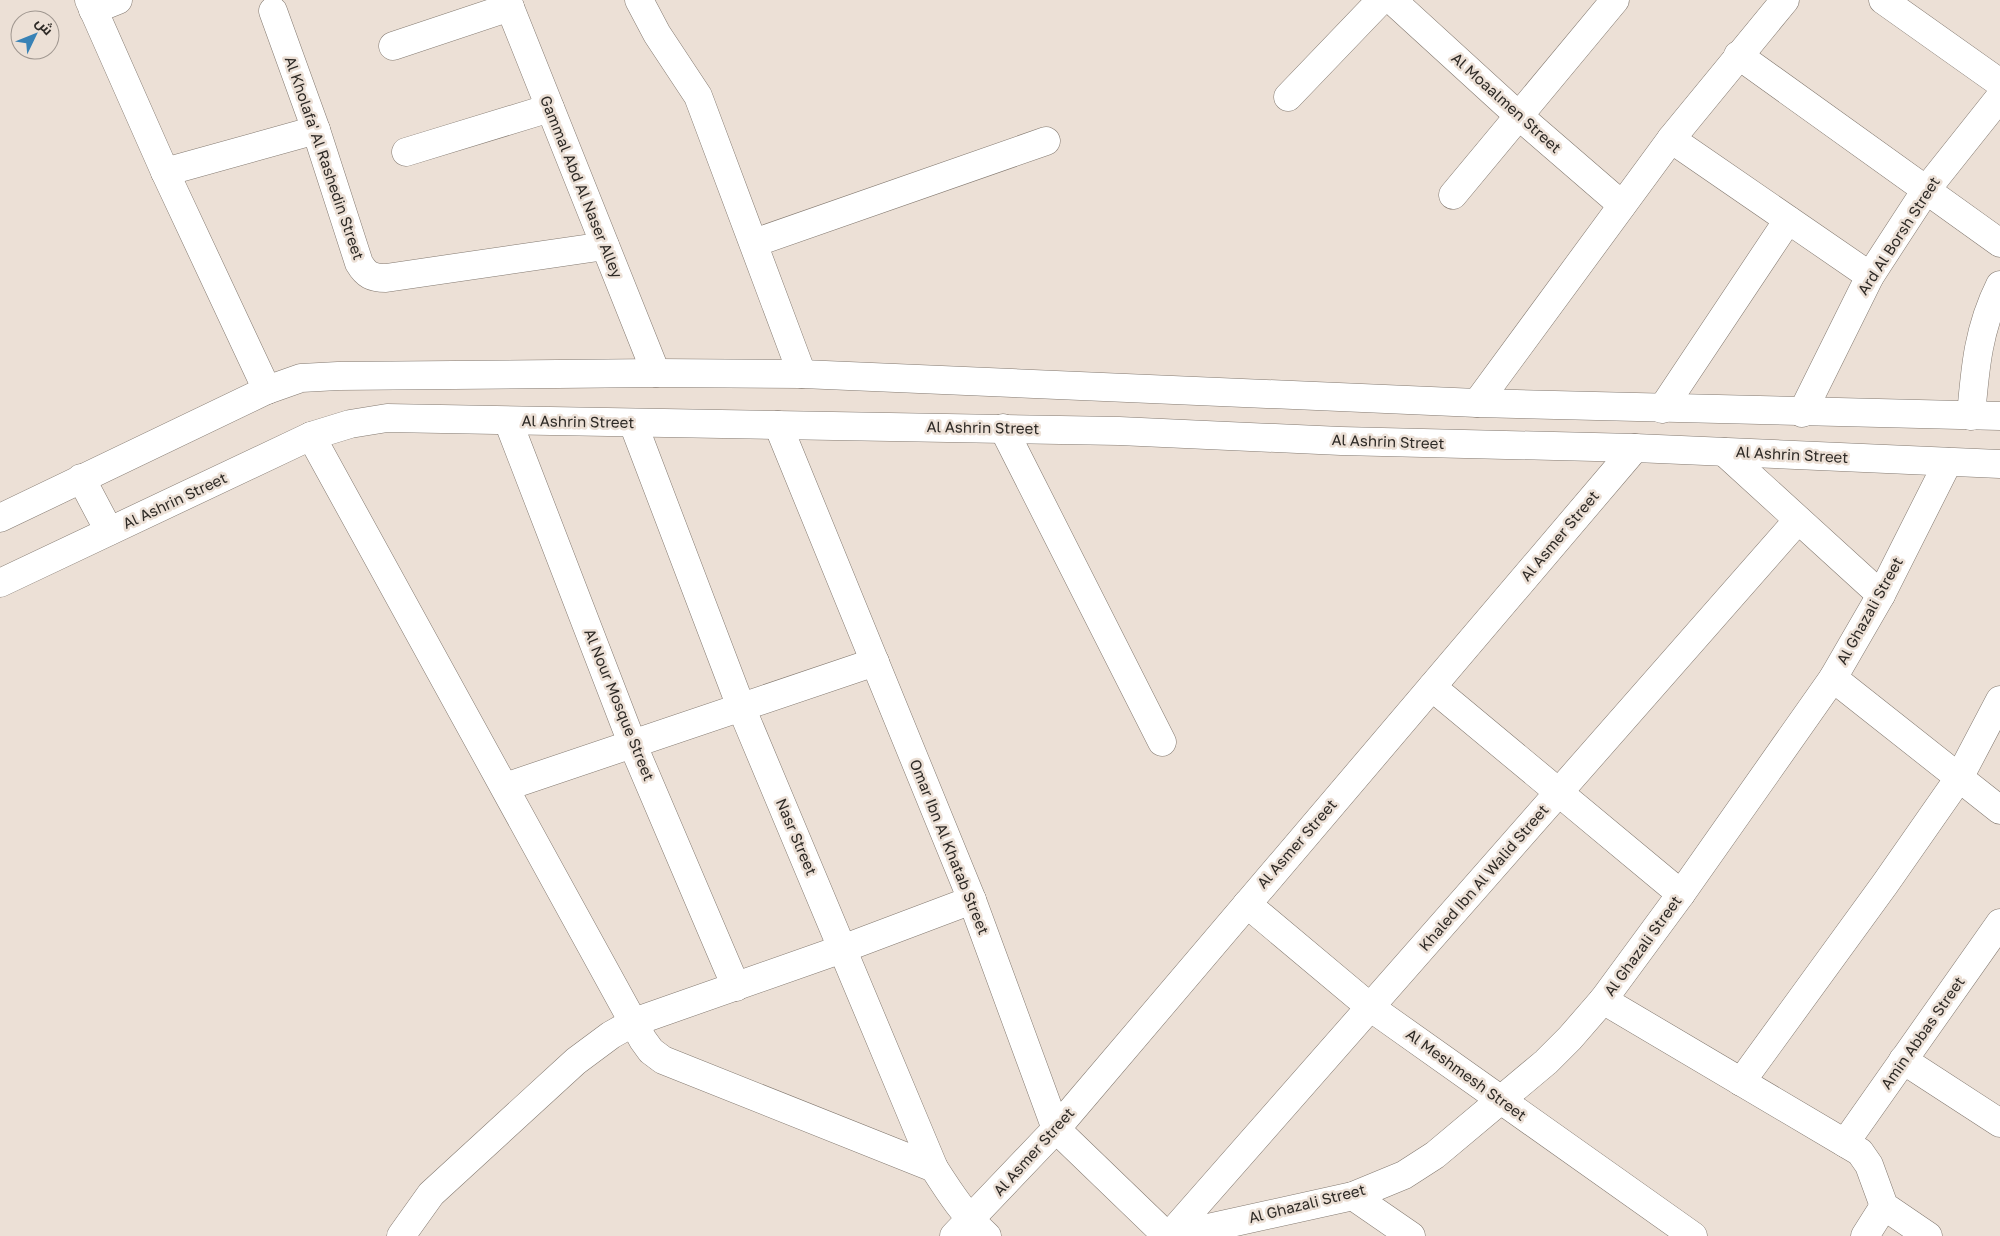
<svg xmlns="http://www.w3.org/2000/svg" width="2000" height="1236" font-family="'Golos Text',Cairo,sans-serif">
<rect width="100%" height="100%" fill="#ece0d6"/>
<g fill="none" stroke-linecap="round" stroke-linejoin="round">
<defs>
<g id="minor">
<path d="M89 0 165 172 267 390"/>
<path d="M507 0 656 373"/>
<path d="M639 0 657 34 698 96 802 374"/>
<path d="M1392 0 1519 116 1622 205"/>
<path d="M1883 0 2000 83"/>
<path d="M93 10 118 0"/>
<path d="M273 11 316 130 359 263C366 275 372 278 386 278L605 246"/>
<path d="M393 46 510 7"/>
<path d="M1738 55 2000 243"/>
<path d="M1288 97 1381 0"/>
<path d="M1671 139 1870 276"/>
<path d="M406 152 550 108"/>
<path d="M165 172 316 130"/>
<path d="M1453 195 1615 0"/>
<path d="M754 243 1046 141"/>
<path d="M1477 403 1671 139 1785 0"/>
<path d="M1662 409 1788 220"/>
<path d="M1802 413 1870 276 1926 190 2000 97"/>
<path d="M1971 416C1975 369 1978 329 2000 285"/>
<path d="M508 421 632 743 736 987"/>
<path d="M633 423 741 707 934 1168C950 1193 965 1216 987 1236"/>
<path d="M778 425 972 900 1056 1129 1167 1236"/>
<path d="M1003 428 1162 742"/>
<path d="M311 436 643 1040 651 1051 663 1060 934 1168"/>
<path d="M1724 452 1881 595"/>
<path d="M1833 678 2000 810"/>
<path d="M1432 687 1681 894"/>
<path d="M505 787 875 662"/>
<path d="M1247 904 1370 1007 1693 1236"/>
<path d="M1603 1000 1860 1152 1869 1165 1884 1206 1928 1236"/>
<path d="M1903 1060 2000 1123"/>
<path d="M1741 1082 1885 884 1959 778 2000 700"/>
<path d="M1845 1143 2000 923"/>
<path d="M1353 1196 1411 1236"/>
<path d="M401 1236 431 1194 576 1061 611 1035 634 1022 842 949 972 900"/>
<path d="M954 1236 1056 1129 1635 448"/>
<path d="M1169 1236 1798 520"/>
<path d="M1172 1236 1353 1196 1404 1175 1435 1155 1546 1062 1570 1038 1603 1000 1681 894 1833 678 1881 595 1948 462"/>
<path d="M1865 1236 1884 1206"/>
</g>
<g id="major">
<path d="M81 478 109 531"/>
<path d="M0 518 267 390 301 378 338 376 656 373 802 374 1477 403 2000 416"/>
<path d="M0 583 311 436 350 424 387 418 1119 431 1341 441 1635 448 2000 464"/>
</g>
</defs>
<use href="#minor" stroke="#837970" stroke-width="29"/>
<use href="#major" stroke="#837970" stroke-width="29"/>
<use href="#minor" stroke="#fff" stroke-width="28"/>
<use href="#major" stroke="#fff" stroke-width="28"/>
</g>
<g text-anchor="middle" stroke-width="5" stroke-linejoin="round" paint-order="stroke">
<g font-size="15" fill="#2e2a26" stroke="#ece0d6">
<text transform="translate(1506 103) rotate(42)" y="5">Al Moaalmen Street</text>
<text transform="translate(324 158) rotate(71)" y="5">Al Kholafa' Al Rashedin Street</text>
<text transform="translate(581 187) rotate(68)" y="5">Gammal Abd Al Naser Alley</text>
<text transform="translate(1899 236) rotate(-57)" y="5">Ard Al Borsh Street</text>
<text transform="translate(578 422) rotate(1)" y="5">Al Ashrin Street</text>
<text transform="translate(983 428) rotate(1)" y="5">Al Ashrin Street</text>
<text transform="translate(1388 442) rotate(2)" y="5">Al Ashrin Street</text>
<text transform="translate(1792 455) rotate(3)" y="5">Al Ashrin Street</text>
<text transform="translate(175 501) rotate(-25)" y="5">Al Ashrin Street</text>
<text transform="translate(1560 536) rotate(-50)" y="5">Al Asmer Street</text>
<text transform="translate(1870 611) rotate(-61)" y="5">Al Ghazali Street</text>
<text transform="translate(619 705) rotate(68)" y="5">Al Nour Mosque Street</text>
<text transform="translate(796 837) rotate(67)" y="5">Nasr Street</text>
<text transform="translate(1297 844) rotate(-49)" y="5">Al Asmer Street</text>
<text transform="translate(949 847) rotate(68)" y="5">Omar Ibn Al Khatab Street</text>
<text transform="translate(1484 878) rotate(-49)" y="5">Khaled Ibn Al Walid Street</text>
<text transform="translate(1643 946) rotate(-54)" y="5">Al Ghazali Street</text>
<text transform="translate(1923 1033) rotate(-55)" y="5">Amin Abbas Street</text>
<text transform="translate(1466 1075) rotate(36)" y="5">Al Meshmesh Street</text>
<text transform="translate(1034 1152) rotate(-48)" y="5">Al Asmer Street</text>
<text transform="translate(1307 1204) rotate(-14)" y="5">Al Ghazali Street</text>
</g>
</g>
<g transform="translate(35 35) rotate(47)"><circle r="24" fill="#ece0d6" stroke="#a09790"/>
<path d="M0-4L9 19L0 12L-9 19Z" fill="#3882b6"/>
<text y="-8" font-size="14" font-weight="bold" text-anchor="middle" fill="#2e2a26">ش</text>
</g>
</svg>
